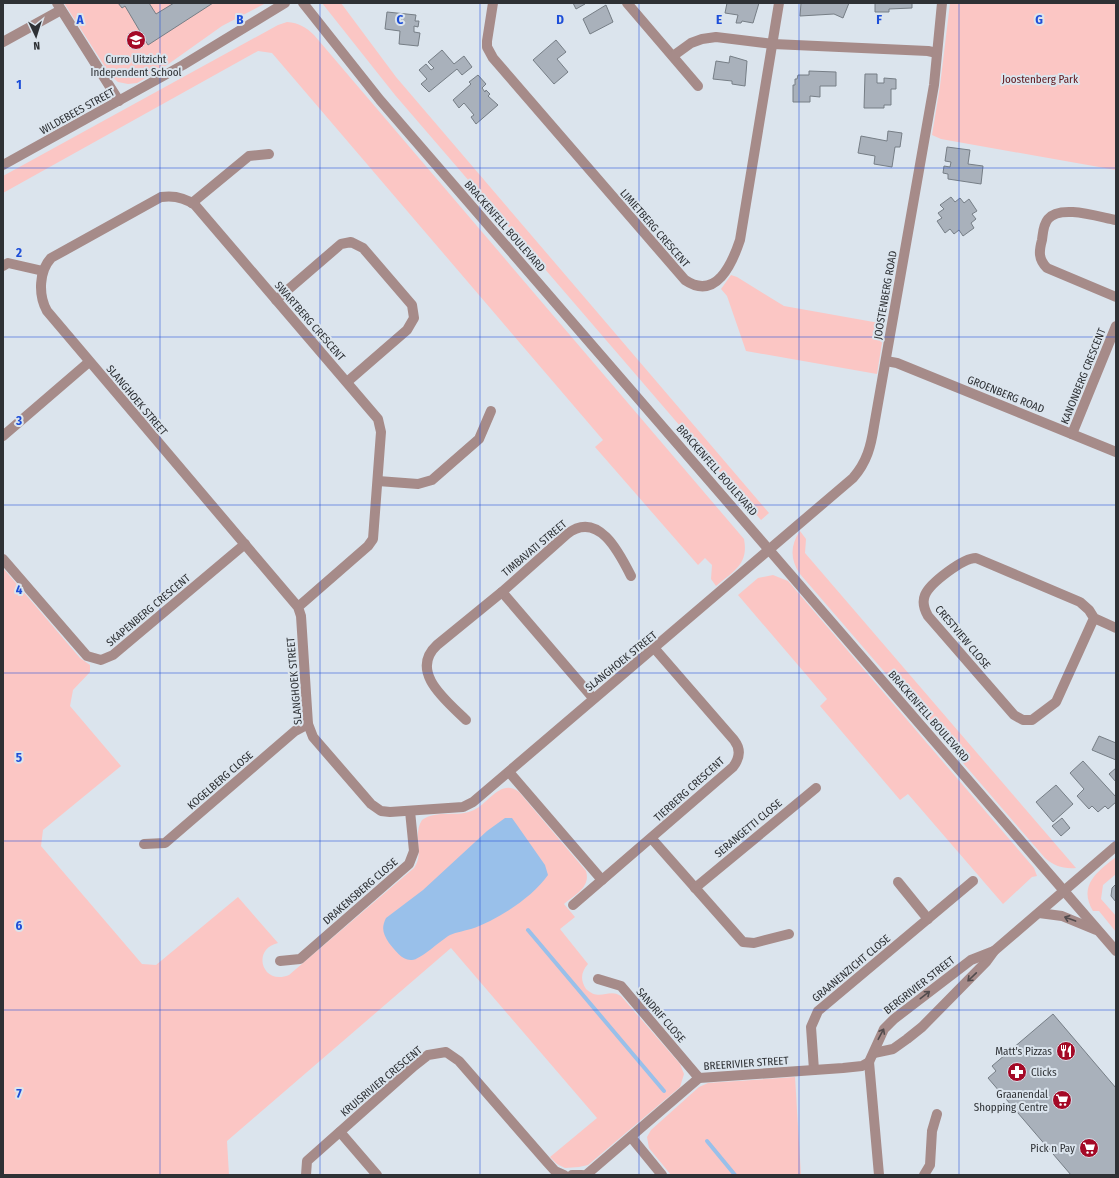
<svg xmlns="http://www.w3.org/2000/svg" width="1119" height="1178" font-family="'Fira Sans Condensed',sans-serif">
<rect width="100%" height="100%" fill="#dbe4ed"/>
<g fill="#fbc6c4">
<path d="M64 3H266L222 26 160 70 137 83 128 84 118 82 111 76Z"/>
<path d="M322 3H341L396 77 769 513 761 520 395 95Z"/>
<path d="M950 3H1116V170L941 139 932 135 940 86Z"/>
<path d="M287 22C299 23 306 27 314 35L744 539C749 565 733 571 716 586L711 579 712 565 705 558 698 565 595 447 603 440 272 53 258 51 3 193V176L278 25Z"/>
<path d="M731 275 737 277 784 306 885 324 877 374 746 351 727 296 721 289Z"/>
<path d="M800 531 806 539 805 553 1076 868C1063 869 1054 866 1045 858L800 574C790 560 790 545 800 531Z"/>
<path d="M3 568 80 658 90 665V672L73 690 70 706 121 766 43 830 41 846 142 964 156 965 238 897 278 943C251 949 262 986 289 975L414 868C425 853 412 835 422 820 437 809 458 818 474 810 489 803 501 778 519 792L586 871C591 887 575 895 564 904L575 917 560 929 588 964C581 972 580 980 586 989 600 1002 608 988 621 996L680 1064 684 1074 680 1087 588 1165 579 1167 565 1168 557 1164 550 1157 597 1118 451 948 227 1141 229 1175H3Z"/>
<path d="M773 575 788 581 1034 868 1037 876 1032 877 1003 904 908 794 900 800 820 706 827 699 738 595 758 578Z"/>
<path d="M1116 857V874L1103 885 1101 899 1116 916V932L1099 911H1093C1078 885 1097 872 1116 857Z"/>
<path d="M795 1077 801 1175H671L649 1148 647 1137 651 1130 699 1087 708 1083Z"/>
</g>
<path fill="#99c0ea" d="M505 818H512L517 825 545 865 548 875C532 898 497 920 471 929 464 931 457 932 450 935 441 940 420 960 412 960 402 961 395 950 389 943 383 934 381 928 386 918L423 890 487 831Z"/>
<g fill="none" stroke-linecap="round" stroke-linejoin="round">
<g stroke="#99c0ea" stroke-width="4">
<path d="M528 930 664 1091"/>
<path d="M707 1141 735 1175"/>
</g>
</g>
<g fill="#a9b1bb" stroke="#767e86">
<path d="M118 3H149L156 14 174 3H213L148 45 125 6 122 8Z"/>
<path d="M573 3H585V4L576 9Z"/>
<path d="M727 3H759L753 23 742 21 741 23H736L738 15 725 13Z"/>
<path d="M801 3H849L843 18 834 14 800 16Z"/>
<path d="M875 3H912V8L889 9V12H875Z"/>
<path d="M606 5 613 22 590 34 583 19Z"/>
<path d="M387 12 416 15 415 21H419L418 27 414 26V32L420 33 418 46 399 44 400 31 385 29Z"/>
<path d="M556 40 566 52 557 59 568 72 554 84 533 60Z"/>
<path d="M442 50 454 64 464 56 472 67 462 75 457 69 429 92 421 84 427 79 419 70 426 64 431 70 434 68 428 62Z"/>
<path d="M730 56 747 61 745 86 732 84V81L713 79 716 61 729 63Z"/>
<path d="M809 71 836 72V86H820V97L810 96V102H793V85H795V79H797L798 75H809Z"/>
<path d="M865 74H877V83H884V78L896 79V89H891V105H884V108H864Z"/>
<path d="M478 75 486 84 482 88 485 92 486 90 490 94 488 96 498 105 476 124 471 117 474 115 464 103 459 108 453 100 471 84 469 82Z"/>
<path d="M888 131 902 133 900 147H895L892 167 874 164 875 156 858 153 861 136 887 141Z"/>
<path d="M947 147 970 150 968 164 983 166 981 184 948 179V174L943 173 944 166 950 167 951 162 945 161Z"/>
<path d="M951 197 955 202 960 198 964 203 969 199 977 211 972 214 976 219 971 223 974 228 963 236 959 230 954 234 950 229 945 233 937 221 942 218 938 213 944 209 940 205Z"/>
<path d="M1099 736 1116 743V760L1092 750Z"/>
<path d="M1083 761 1116 797V802L1108 809 1105 806 1098 812 1092 806 1089 809 1077 796 1084 789 1070 773Z"/>
<path d="M1116 768V782L1109 774Z"/>
<path d="M1056 785 1073 804 1053 822 1036 802Z"/>
<path d="M1062 818 1070 828 1061 836 1052 826Z"/>
<path d="M1116 884V902L1111 896 1112 888Z"/>
<path d="M1053 1014 1116 1088V1175H1071L988 1078 996 1071 992 1066Z"/>
</g>
<g fill="none" stroke-linecap="round" stroke-linejoin="round">
<g stroke="#a68b89" stroke-width="10">
<path d="M57 3 119 101"/>
<path d="M303 3 380 100 1116 951"/>
<path d="M493 3 487 41V47L493 58 685 280C716 301 732 264 740 240L779 3"/>
<path d="M627 3 698 86"/>
<path d="M3 42 61 10"/>
<path d="M673 56 691 43 702 39 716 37 773 44 928 51 937 53"/>
<path d="M3 165 183 65 285 3"/>
<path d="M192 203 249 156 269 154"/>
<path d="M1116 220C1099 217 1060 204 1048 219 1043 225 1043 233 1042 240 1039 251 1038 259 1047 268L1116 297"/>
<path d="M3 266 8 263 43 271"/>
<path d="M276 300 341 244 351 242 363 248 412 305 414 318 407 330 347 382"/>
<path d="M886 361 897 363 1116 452"/>
<path d="M1072 434 1116 326"/>
<path d="M3 436 89 362"/>
<path d="M378 481 418 484 432 480 479 439 491 411"/>
<path d="M3 559 87 656 101 660 113 655 245 544"/>
<path d="M502 592 593 698"/>
<path d="M298 607 368 546 373 539 381 432 378 419 195 205C184 197 174 195 161 197L51 258C39 271 38 295 47 311L298 607 301 616 308 724 313 737 371 804 381 811 390 812 463 807 473 802 853 478C867 462 871 446 874 426L934 85 942 3"/>
<path d="M1094 618 1056 702 1032 720H1023L1014 715 928 616C924 609 922 602 925 595 930 583 963 558 976 558L1080 602 1089 610 1094 618 1116 628"/>
<path d="M466 720C448 702 408 672 437 645L502 592 567 534C598 510 619 552 631 576"/>
<path d="M509 772 602 880"/>
<path d="M652 839 743 942 754 943 789 934"/>
<path d="M144 844 165 843 295 731 308 724"/>
<path d="M898 882 928 919"/>
<path d="M695 888 816 788"/>
<path d="M573 905 733 767C740 758 741 749 734 740L655 649"/>
<path d="M1039 913 1062 916 1096 930"/>
<path d="M280 961 300 959 409 864 414 851 410 811"/>
<path d="M598 979 621 986 699 1078"/>
<path d="M874 1053 893 1049 907 1039 922 1027 986 962 994 951 1116 846"/>
<path d="M869 1062 879 1175"/>
<path d="M814 1070 811 1027 818 1011 973 881"/>
<path d="M340 1132 377 1175"/>
<path d="M631 1137 662 1175"/>
<path d="M306 1175 307 1161 414 1066 428 1055 446 1052 459 1061 546 1161 555 1171 564 1175"/>
<path d="M572 1175H582"/>
<path d="M586 1175 699 1078 843 1068 862 1066 869 1062 884 1029 894 1019 971 960 994 951"/>
<path d="M924 1175 930 1165 932 1131 937 1114"/>
</g>
</g>
<defs><path id="oneway-shaft" d="M-6 0H5M1.5-3L5.5 0L1.5 3" fill="none" stroke-width="1.6" stroke-linecap="round" stroke-linejoin="round"/></defs>
<g stroke="#524c4e">
<use href="#oneway-shaft" transform="translate(1070 919) rotate(-160)"/>
<use href="#oneway-shaft" transform="translate(972 977) rotate(136)"/>
<use href="#oneway-shaft" transform="translate(925 995) rotate(-38)"/>
<use href="#oneway-shaft" transform="translate(881 1034) rotate(-62)"/>
</g>
<path fill="none" stroke="#1d4ed8" stroke-width="1" stroke-opacity="0.55" d="M160 3V1175M320 3V1175M480 3V1175M639 3V1175M799 3V1175M959 3V1175M3 168H1116M3 337H1116M3 505H1116M3 673H1116M3 841H1116M3 1010H1116"/>
<defs>
<symbol id="school-disc" viewBox="-11 -11 22 22"><circle r="9.5" fill="#a40926" stroke="#dbe4ed"/><path d="M0-5L7-2L0 1L-7-2ZM-4 1L0 2.5L4 1V4Q0 6-4 4Z" fill="#fff"/></symbol>
<symbol id="restaurant-disc" viewBox="-11 -11 22 22"><circle r="9.5" fill="#a40926" stroke="#dbe4ed"/><path d="M-5-6h1v4h1v-4h1v4h1v-4h1v5L-1.5 .5V6h-2V.5L-5-1ZM5-6V6H3V1.5H1.5Q1.5-4 5-6Z" fill="#fff"/></symbol>
<symbol id="pharmacy-disc" viewBox="-11 -11 22 22"><circle r="9.5" fill="#a40926" stroke="#dbe4ed"/><path d="M-2-6h4v4h4v4h-4v4h-4v-4h-4v-4h4Z" fill="#fff"/></symbol>
<symbol id="supermarket-disc" viewBox="-11 -11 22 22"><circle r="9.5" fill="#a40926" stroke="#dbe4ed"/><path d="M-6-5.5h2.5l.6 2H6L4.5 2H-2.5L-4.4-4H-6ZM-1.5 3.2a1.3 1.3 0 1 0 .1 0ZM3 3.2a1.3 1.3 0 1 0 .1 0Z" fill="#fff"/></symbol>
</defs>
<g fill-rule="evenodd">
<use href="#school-disc" x="125" y="29" width="22" height="22"/>
<use href="#restaurant-disc" x="1055" y="1040" width="22" height="22"/>
<use href="#pharmacy-disc" x="1006" y="1061" width="22" height="22"/>
<use href="#supermarket-disc" x="1051" y="1089" width="22" height="22"/>
<use href="#supermarket-disc" x="1078" y="1137" width="22" height="22"/>
</g>
<g text-anchor="middle" stroke-width="4" stroke-linejoin="round" paint-order="stroke">
<g font-size="11" fill="#2e3135" stroke="#dbe4ed" text-anchor="end">
<text x="136" y="63" text-anchor="middle">Curro Uitzicht<tspan x="136" dy="13">Independent School</tspan></text>
<text x="1052" y="1055">Matt's Pizzas</text>
<text x="1031" y="1076" text-anchor="start">Clicks</text>
<text x="1048" y="1098">Graanendal<tspan x="1048" dy="13">Shopping Centre</tspan></text>
<text x="1075" y="1152">Pick n Pay</text>
</g>
<g font-size="11" fill="#5d151a" stroke="#dbe4ed">
<text x="1040" y="83">Joostenberg Park</text>
</g>
<g font-size="11" fill="#2e3135" stroke="#dbe4ed">
<text transform="translate(77 111) rotate(-29)" y="4">WILDEBEES STREET</text>
<text transform="translate(505 226) rotate(49)" y="4">BRACKENFELL BOULEVARD</text>
<text transform="translate(655 228) rotate(49)" y="4">LIMIETBERG CRESCENT</text>
<text transform="translate(885 295) rotate(-80)" y="4">JOOSTENBERG ROAD</text>
<text transform="translate(310 321) rotate(49)" y="4">SWARTBERG CRESCENT</text>
<text transform="translate(1083 376) rotate(-68)" y="4">KANONBERG CRESCENT</text>
<text transform="translate(1006 394) rotate(22)" y="4">GROENBERG ROAD</text>
<text transform="translate(137 400) rotate(50)" y="4">SLANGHOEK STREET</text>
<text transform="translate(717 470) rotate(49)" y="4">BRACKENFELL BOULEVARD</text>
<text transform="translate(534 548) rotate(-40)" y="4">TIMBAVATI STREET</text>
<text transform="translate(148 610) rotate(-40)" y="4">SKAPENBERG CRESCENT</text>
<text transform="translate(963 637) rotate(50)" y="4">CRESTVIEW CLOSE</text>
<text transform="translate(621 661) rotate(-39)" y="4">SLANGHOEK STREET</text>
<text transform="translate(294 681) rotate(-95)" y="4">SLANGHOEK STREET</text>
<text transform="translate(929 716) rotate(49)" y="4">BRACKENFELL BOULEVARD</text>
<text transform="translate(220 780) rotate(-41)" y="4">KOGELBERG CLOSE</text>
<text transform="translate(689 789) rotate(-42)" y="4">TIERBERG CRESCENT</text>
<text transform="translate(748 828) rotate(-40)" y="4">SERANGETTI CLOSE</text>
<text transform="translate(360 891) rotate(-41)" y="4">DRAKENSBERG CLOSE</text>
<text transform="translate(851 968) rotate(-40)" y="4">GRAANENZICHT CLOSE</text>
<text transform="translate(919 985) rotate(-38)" y="4">BERGRIVIER STREET</text>
<text transform="translate(661 1015) rotate(49)" y="4">SANDRIF CLOSE</text>
<text transform="translate(746 1063) rotate(-4)" y="4">BREERIVIER STREET</text>
<text transform="translate(381 1081) rotate(-40)" y="4">KRUISRIVIER CRESCENT</text>
</g>
</g>
<g font-size="13" text-anchor="middle" font-weight="bold" fill="#1d4ed8" stroke="#dbe4ed" stroke-width="4" stroke-linejoin="round" paint-order="stroke">
<text x="80" y="24">A</text>
<text x="240" y="24">B</text>
<text x="400" y="24">C</text>
<text x="560" y="24">D</text>
<text x="719" y="24">E</text>
<text x="879" y="24">F</text>
<text x="1039" y="24">G</text>
<text x="19" y="89">1</text>
<text x="19" y="257">2</text>
<text x="19" y="425">3</text>
<text x="19" y="594">4</text>
<text x="19" y="762">5</text>
<text x="19" y="930">6</text>
<text x="19" y="1098">7</text>
</g>
<rect width="1119" height="1178" fill="none" stroke="#2e3135" stroke-width="8"/>
<g transform="translate(36 36) rotate(176)" stroke="#dbe4ed" stroke-width="3" paint-order="stroke">
<path d="M0-3L7 15L0 10L-7 15Z" fill="#2e3135"/>
<text y="-6" font-size="11" font-weight="bold" text-anchor="middle" fill="#2e3135">N</text>
</g>
</svg>
